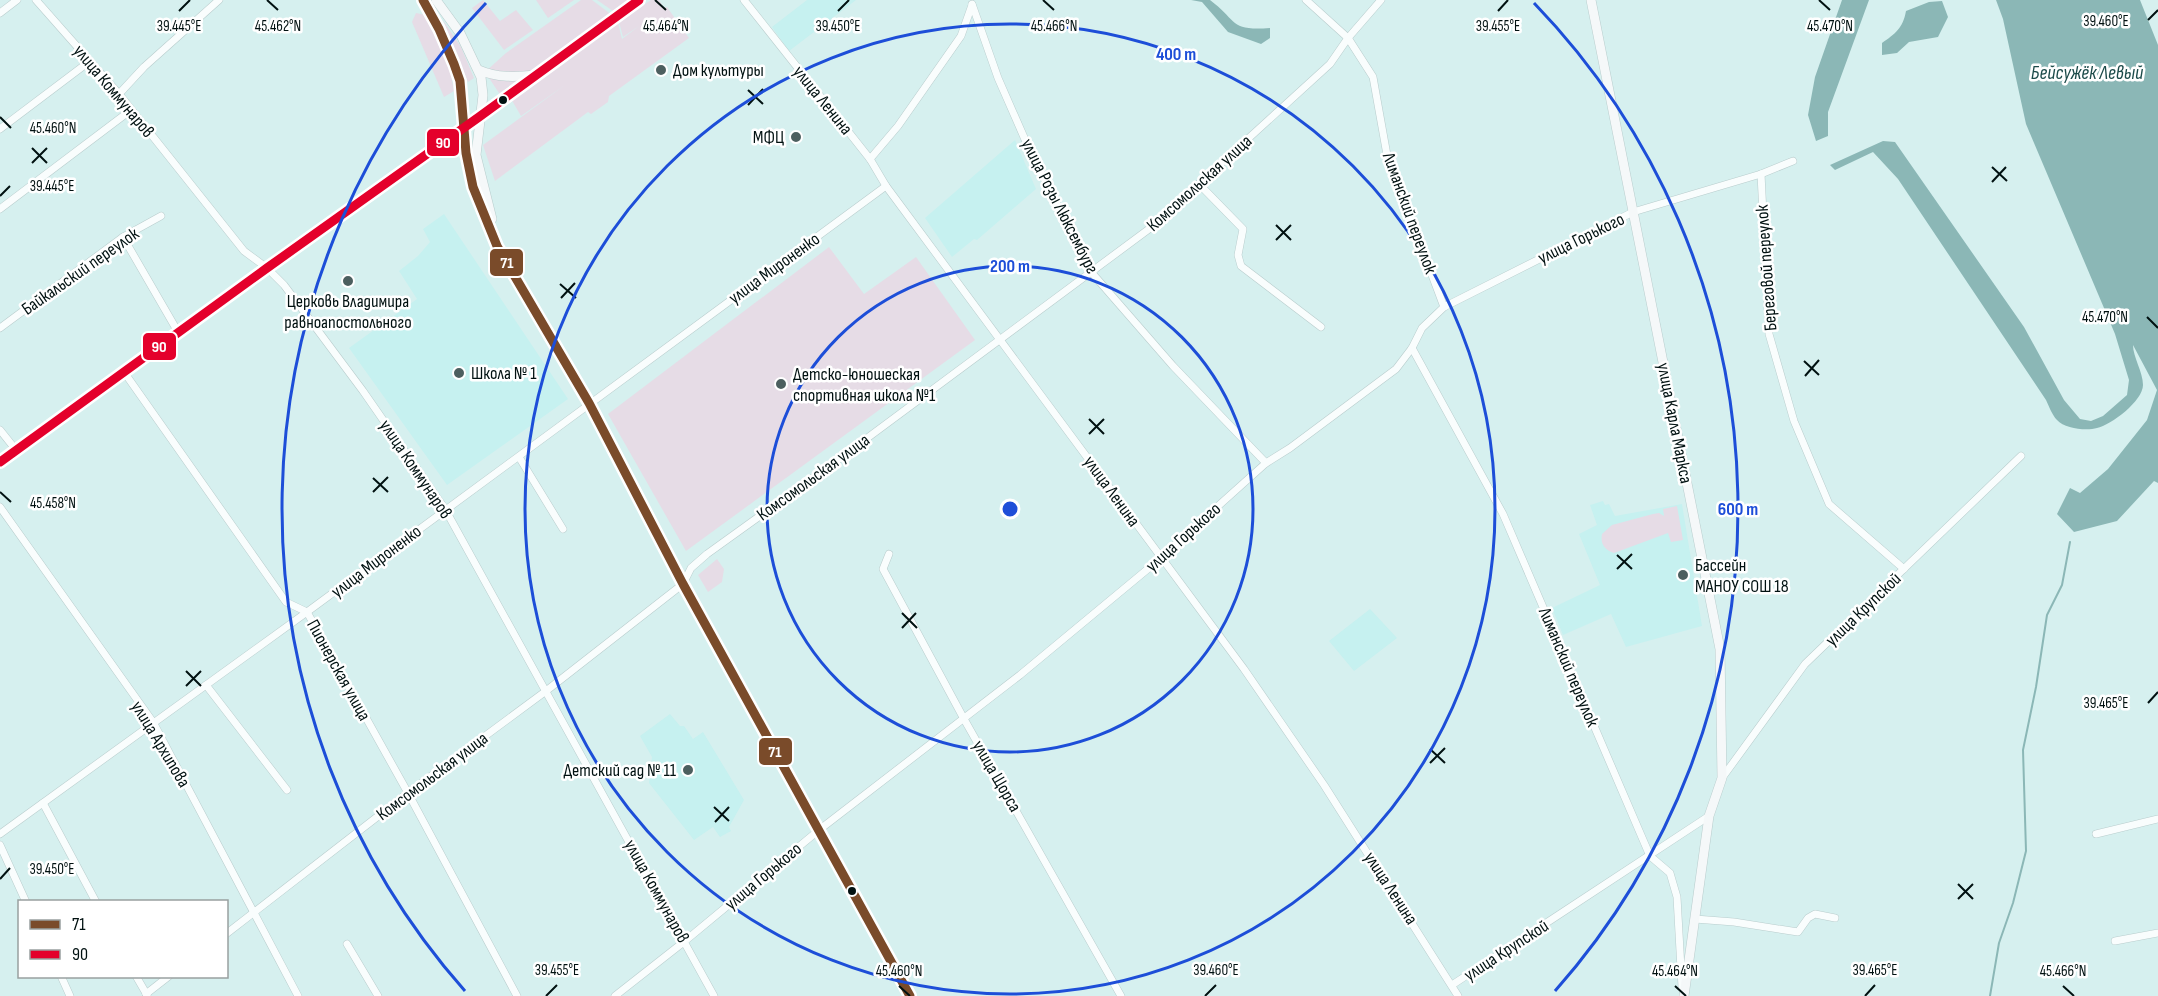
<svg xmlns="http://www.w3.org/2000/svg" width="2158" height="996" font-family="'Sofia Sans Condensed',sans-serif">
<rect width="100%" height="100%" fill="#d6f0ef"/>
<g fill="#c6f1f0">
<path d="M807 0H856L789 51 772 27Z"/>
<path d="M1015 140 1036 189 977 240 974 239 952 257 925 218Z"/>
<path d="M444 214 568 399 447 485 349 348 417 299 399 271 418 256 430 242 423 229Z"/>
<path d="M1603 501 1605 505 1609 504 1615 516 1682 504 1702 626 1626 647 1611 614 1563 635 1552 608 1600 585 1579 534 1597 525 1590 505Z"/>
<path d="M1370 609 1397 638 1354 671 1329 641Z"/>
<path d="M670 714 680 726H684L693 739 703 732 744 800 729 827 731 831 720 837 713 827 694 840 649 783 652 757 640 736Z"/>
</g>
<g fill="#e6dce6">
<path d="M483 0 500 21 516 10 533 30 504 50 472 8Z"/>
<path d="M536 0H574L548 18Z"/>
<path d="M581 0H592L608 12 618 23 622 39 639 26 623 37 619 22 651 0H659L664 8 667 7 689 38 609 96 608 102 591 114 588 112 495 181 483 145 565 85 521 116 507 92 501 96 485 72 506 53Z"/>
<path d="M597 0H629L613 11Z"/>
<path d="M416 13 426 15 450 70 454 91 444 97 412 22Z"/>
<path d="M443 20 461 47 474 78 468 82Z"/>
<path d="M829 247 864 294 916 257 975 340 686 551 608 414Z"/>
<path d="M1677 506 1683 540 1671 542 1668 533 1614 553C1605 550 1600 544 1602 534L1612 525 1653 514 1659 513 1664 516 1663 509Z"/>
<path d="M717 559 724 569 722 582 708 592 698 575Z"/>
</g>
<g fill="#8bb7b6">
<path d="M1191 0H1210C1238 21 1229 31 1270 28V38L1261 44 1228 32 1202 2Z"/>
<path d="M1842 0H1869L1828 112V136L1816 141 1808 115 1815 77Z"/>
<path d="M1996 0H2140L2158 45V483L2154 481 2117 521 2074 532 2057 514 2070 488 2080 493 2108 469 2147 420 2157 390 2133 345C2133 357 2143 372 2143 385 2143 401 2111 425 2097 428 2087 431 2065 429 2057 420 2052 415 2049 406 2046 400L1898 179 1873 152 1835 170 1830 165 1883 141 1895 142 2024 327 2064 400 2080 419 2091 421 2103 416 2127 395 2129 380 2115 334 2026 124 2003 19Z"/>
<path d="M1942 1 1948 17 1938 37 1909 42 1897 53 1882 55V43C1895 34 1903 28 1906 11L1929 2Z"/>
</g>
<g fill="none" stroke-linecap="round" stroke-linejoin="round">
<path stroke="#8bb7b6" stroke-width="2" d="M1990 996 1999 943 2013 903 2026 851 2023 750 2036 687 2047 615 2062 585 2070 542"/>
<defs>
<g id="street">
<path d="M36 0 119 94 244 251 267 268 284 285 363 391 445 509 714 996"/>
<path d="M744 0 870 159 886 186 1244 669 1324 785 1458 996"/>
<path d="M1306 0 1348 38 1373 77 1387 155 1444 307"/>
<path d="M972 4 998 78 1030 151 1092 273 1173 366 1266 463"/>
<path d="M0 13 17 0"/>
<path d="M119 94 144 67 219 0"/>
<path d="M0 129 90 61"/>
<path d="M870 159 898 126 961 36 972 5"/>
<path d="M1761 174 1769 334 1794 421 1829 504 1904 569"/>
<path d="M1199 184 1243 229 1238 255 1241 266 1321 327"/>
<path d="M0 209 131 110"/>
<path d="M123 237 178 332"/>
<path d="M0 328 123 237 161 216"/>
<path d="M1412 348 1503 514 1650 856 1670 873 1677 897 1682 987"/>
<path d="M124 372 286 602 307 612 408 793 517 996"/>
<path d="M0 430 16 450"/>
<path d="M519 457 563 529"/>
<path d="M0 507 153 722 298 996"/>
<path d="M889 554 883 569 964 719 1121 996"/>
<path d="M206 685 287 790"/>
<path d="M1722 778 1805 664 2021 456"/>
<path d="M43 803 96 902"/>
<path d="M0 834 307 612 886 186"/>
<path d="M2096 834 2158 819"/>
<path d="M0 845 26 902"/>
<path d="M1695 919 1734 922 1798 932 1808 918 1815 914 1835 918"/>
<path d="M226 934 408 793 546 691 683 584 691 568 707 554 839 459 1149 229 1330 64 1348 38 1381 0"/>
<path d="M2115 941 2158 933"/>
<path d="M347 944 378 996"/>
<path d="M61 976 70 996"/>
<path d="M136 976 147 995"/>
<path d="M1452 985 1709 816"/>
<path d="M146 994 169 976"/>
<path d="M615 996 685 941 819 830 1020 675 1149 568 1266 463 1290 448 1396 369 1412 348 1422 328 1444 307 1633 212 1761 174 1793 161"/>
</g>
<g id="secondary">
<path d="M423 0 439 29 454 64 460 81 466 153 473 187 497 246 589 403 683 584 910 996"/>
<path d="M436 0 460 33 481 77 483 95 476 155 492 219"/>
<path d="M1591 0 1720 649 1722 778 1709 816 1684 996"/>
<path d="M479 70C497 78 516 77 536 75"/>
<path d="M0 462 267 268 479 117 639 0"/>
</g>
</defs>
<use href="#street" stroke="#b9cdcd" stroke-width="8"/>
<use href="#secondary" stroke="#b9cdcd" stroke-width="10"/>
<use href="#street" stroke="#f9fdfd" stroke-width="7"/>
<use href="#secondary" stroke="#f5f8f9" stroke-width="9"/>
<defs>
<path id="bus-1" d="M423 0 439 29 454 64 460 81 466 153 473 187 497 246 589 403 683 584 910 996"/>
<path id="bus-2" d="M0 462 267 268 479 117 639 0"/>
</defs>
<use href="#bus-1" stroke="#fff" stroke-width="14"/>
<use href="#bus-2" stroke="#fff" stroke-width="14"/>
<use href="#bus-1" stroke="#7a4b2a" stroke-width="9"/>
<use href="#bus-2" stroke="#e4002b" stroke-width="9"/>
</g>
<path fill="none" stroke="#011111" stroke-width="2" d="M267 0 278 10M655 0 666 10M1043 0 1054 10M1819 0 1830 10M179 11 190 0M838 11 849 0M1498 11 1508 0M2148 20 2158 10M748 90 763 104M748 105 763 89M0 117 11 128M32 148 47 163M32 163 47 148M1992 167 2007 181M1992 182 2006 167M0 196 10 186M1276 225 1291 240M1276 240 1291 225M560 284 576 298M561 298 575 283M2147 317 2158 328M1804 361 1819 375M1805 376 1819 360M1089 419 1104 434M1089 434 1104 419M373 478 388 492M0 492 11 502M373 492 388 477M1617 555 1632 569M1617 569 1632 554M902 613 917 628M902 628 916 613M186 671 201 686M186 686 201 671M2148 703 2158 692M1430 749 1445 763M1430 763 1445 748M714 807 729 821M715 822 729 807M0 879 10 868M1958 884 1973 899M1958 899 1973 884M899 986 910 996M1675 986 1686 996M2063 986 2074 996M546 996 557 985M1205 996 1216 985M1865 996 1875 985"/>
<g fill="none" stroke="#1d4ed8" stroke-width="3">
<circle cx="1010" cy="509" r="243"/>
<circle cx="1010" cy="509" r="485"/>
<path d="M465 991A728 728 0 0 1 486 3M1534 3A728 728 0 0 1 1555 991"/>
</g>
<g fill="#4c5f5f" stroke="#fff" stroke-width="2">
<circle cx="661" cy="70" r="6"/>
<circle cx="796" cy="137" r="6"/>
<circle cx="348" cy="281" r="6"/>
<circle cx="459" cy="373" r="6"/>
<circle cx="781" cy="384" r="6"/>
<circle cx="1683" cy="575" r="6"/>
<circle cx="688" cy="770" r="6"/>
</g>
<g fill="#011111" stroke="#fff" stroke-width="2">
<circle cx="503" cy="100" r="5"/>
<circle cx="852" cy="891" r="5"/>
</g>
<g text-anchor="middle" stroke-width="5" stroke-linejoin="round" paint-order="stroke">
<g font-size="18" fill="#011111" stroke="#fff" text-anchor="start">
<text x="673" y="76">Дом культуры</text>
<text x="784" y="143" text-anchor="end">МФЦ</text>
<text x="348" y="307" text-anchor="middle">Церковь Владимира<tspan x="348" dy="21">равноапостольного</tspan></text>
<text x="471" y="379">Школа № 1</text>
<text x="793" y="380">Детско-юношеская<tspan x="793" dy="21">спортивная школа №1</tspan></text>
<text x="1695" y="571">Бассейн<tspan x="1695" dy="21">МАНОУ СОШ 18</tspan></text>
<text x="676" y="776" text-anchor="end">Детский сад № 11</text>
</g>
<g font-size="18" fill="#011111" stroke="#fff">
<text transform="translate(114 91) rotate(50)" y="6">улица Коммунаров</text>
<text transform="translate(823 100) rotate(51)" y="6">улица Ленина</text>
<text transform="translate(1199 183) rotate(-42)" y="6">Комсомольская улица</text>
<text transform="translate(1060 206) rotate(63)" y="6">улица Розы Люксембург</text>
<text transform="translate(1410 213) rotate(70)" y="6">Лиманский переулок</text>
<text transform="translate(1581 238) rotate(-26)" y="6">улица Горького</text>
<text transform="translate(774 268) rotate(-36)" y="6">улица Мироненко</text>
<text transform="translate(1766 268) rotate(-94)" y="6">Береговой переулок</text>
<text transform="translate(80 271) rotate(-35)" y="6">Байкальский переулок</text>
<text transform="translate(1675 423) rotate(79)" y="6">улица Карла Маркса</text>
<text transform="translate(416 469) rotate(56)" y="6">улица Коммунаров</text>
<text transform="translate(813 477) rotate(-36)" y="6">Комсомольская улица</text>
<text transform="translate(1112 491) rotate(54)" y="6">улица Ленина</text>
<text transform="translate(1183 537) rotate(-42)" y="6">улица Горького</text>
<text transform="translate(376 561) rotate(-37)" y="6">улица Мироненко</text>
<text transform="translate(1863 609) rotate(-44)" y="6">улица Крупской</text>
<text transform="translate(1569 667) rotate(67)" y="6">Лиманский переулок</text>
<text transform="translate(339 670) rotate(61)" y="6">Пионерская улица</text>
<text transform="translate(161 744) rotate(59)" y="6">улица Архипова</text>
<text transform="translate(432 776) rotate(-37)" y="6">Комсомольская улица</text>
<text transform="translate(997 776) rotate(60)" y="6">улица Щорса</text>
<text transform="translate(763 876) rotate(-40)" y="6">улица Горького</text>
<text transform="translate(1391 888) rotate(57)" y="6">улица Ленина</text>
<text transform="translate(657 891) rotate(61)" y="6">улица Коммунаров</text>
<text transform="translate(1506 950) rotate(-33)" y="6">улица Крупской</text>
</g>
<g font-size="20" font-style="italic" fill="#1c4b4a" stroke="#fff">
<text x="2087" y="79">Бейсужёк Левый</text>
</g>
</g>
<g font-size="15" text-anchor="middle" fill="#011111" stroke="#fff" stroke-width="5" stroke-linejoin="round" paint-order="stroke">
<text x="2106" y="26">39.460°E</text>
<text x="278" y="31">45.462°N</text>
<text x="666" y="31">45.464°N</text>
<text x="1054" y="31">45.466°N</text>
<text x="1830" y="31">45.470°N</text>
<text x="179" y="31">39.445°E</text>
<text x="838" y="31">39.450°E</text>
<text x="1498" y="31">39.455°E</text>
<text x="53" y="133">45.460°N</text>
<text x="52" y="191">39.445°E</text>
<text x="2105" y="322">45.470°N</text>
<text x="53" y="508">45.458°N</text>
<text x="2106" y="708">39.465°E</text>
<text x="52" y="874">39.450°E</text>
<text x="557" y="975">39.455°E</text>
<text x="1216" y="975">39.460°E</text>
<text x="1875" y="975">39.465°E</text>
<text x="899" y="976">45.460°N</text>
<text x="1675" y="976">45.464°N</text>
<text x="2063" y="976">45.466°N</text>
</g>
<circle cx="1010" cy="509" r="9" fill="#1d4ed8" stroke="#fff" stroke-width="3"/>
<g font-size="18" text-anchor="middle" font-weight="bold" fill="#1d4ed8" stroke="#fff" stroke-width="5" stroke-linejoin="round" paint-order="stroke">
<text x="1176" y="60">400 m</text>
<text x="1010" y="272">200 m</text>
<text x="1738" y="515">600 m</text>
</g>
<g stroke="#fff" stroke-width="2">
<rect x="426" y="128" width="34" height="29" rx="6" fill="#e4002b"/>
<rect x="489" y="248" width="35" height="29" rx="6" fill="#7a4b2a"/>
<rect x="142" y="332" width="35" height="29" rx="6" fill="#e4002b"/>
<rect x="758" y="737" width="35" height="29" rx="6" fill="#7a4b2a"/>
</g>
<g font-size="16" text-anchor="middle" font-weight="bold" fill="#fff">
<text x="443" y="148">90</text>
<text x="507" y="268">71</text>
<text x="159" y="352">90</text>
<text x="775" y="757">71</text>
</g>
<rect x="18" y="900" width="210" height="78" fill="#ffffff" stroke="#99a0a0" stroke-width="1.5"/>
<rect x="30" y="920" width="30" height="9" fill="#7a4b2a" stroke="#99a0a0" stroke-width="1.5"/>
<text x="72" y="930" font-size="18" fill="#011111">71</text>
<rect x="30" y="950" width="30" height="9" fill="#e4002b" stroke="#99a0a0" stroke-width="1.5"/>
<text x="72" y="960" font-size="18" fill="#011111">90</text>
</svg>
